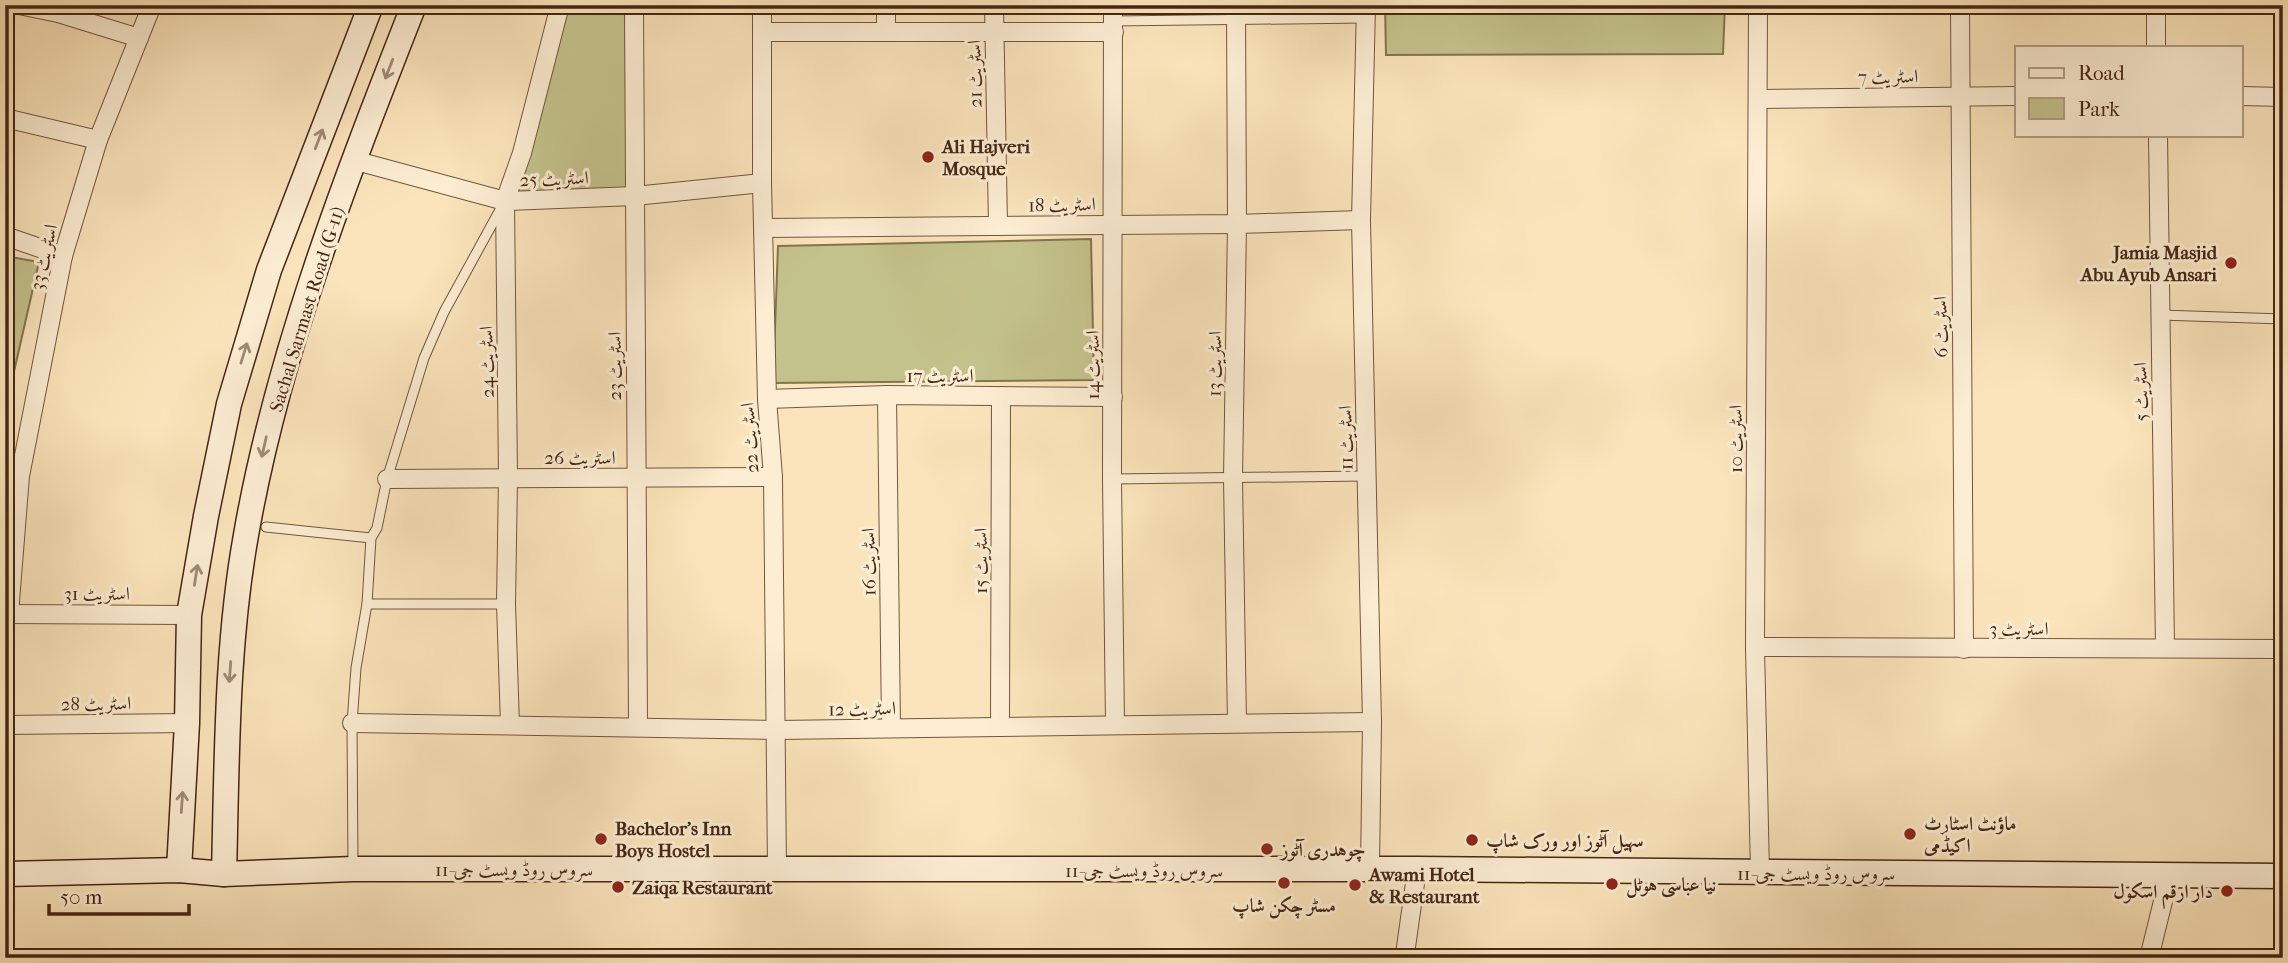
<svg xmlns="http://www.w3.org/2000/svg" width="2288" height="963" font-family="'IM FELL French Canon',Amiri,serif">
<rect width="100%" height="100%" fill="#fbe4bb"/>
<filter id="stains"><feTurbulence type="fractalNoise" baseFrequency=".00286" numOctaves="4"/><feColorMatrix values="0 0 0 0 .2 0 0 0 0 .09 0 0 0 0 .02 0 0 0 .5 -.17"/></filter>
<radialGradient id="worn" r=".72"><stop offset=".6" stop-color="#630" stop-opacity="0"/><stop offset="1" stop-color="#630" stop-opacity=".3"/></radialGradient>
<g fill="#c4c28c" stroke="#847450" stroke-width="2">
<path d="M563 5H630L631 192 512 194Z"/>
<path d="M1385 5H1725L1723 54 1386 55Z"/>
<path d="M1091 239 1094 380 773 383 778 246Z"/>
<path d="M5 256 39 262 5 411Z"/>
</g>
<g fill="none" stroke-linecap="round" stroke-linejoin="round">
<defs>
<g id="service">
<path d="M1113 21 1366 18"/>
<path d="M2160 315 2283 319"/>
<path d="M1112 479 1367 476"/>
<path d="M266 527 371 538"/>
<path d="M367 604H506"/>
<path d="M353 866 352 723 356 668 367 604 371 538 377 528 387 479 424 358 444 312 501 208"/>
</g>
<g id="minor">
<path d="M19 5 58 13 139 38"/>
<path d="M634 5 638 726"/>
<path d="M762 5V183L767 399 773 477 777 869"/>
<path d="M994 5 998 226"/>
<path d="M1113 5 1112 479 1115 725"/>
<path d="M1236 5 1237 224 1233 478 1237 722"/>
<path d="M1366 5 1361 220 1372 722 1370 869"/>
<path d="M1758 5 1755 647 1760 873"/>
<path d="M1960 5 1964 649"/>
<path d="M2156 5V47"/>
<path d="M886 31V5"/>
<path d="M762 32H1114"/>
<path d="M2241 96 2283 97"/>
<path d="M1759 99 2017 96"/>
<path d="M5 118 98 140"/>
<path d="M2158 135 2165 648"/>
<path d="M353 160 505 201 635 196 762 183"/>
<path d="M764 228 1237 224 1361 220"/>
<path d="M5 236 63 256"/>
<path d="M887 395 891 728"/>
<path d="M767 399 887 395 1113 397"/>
<path d="M387 479 773 477"/>
<path d="M5 614 189 615"/>
<path d="M9 614 20 476 63 256 98 140 152 5"/>
<path d="M1755 647 2283 649"/>
<path d="M352 723 777 730 1372 722"/>
<path d="M5 725 187 723"/>
<path d="M510 725 506 604 508 477 505 201 522 153 560 5"/>
<path d="M1000 726 1001 396"/>
<path d="M1403 958 1405 954 1417 869"/>
<path d="M2149 958 2169 877"/>
</g>
<g id="secondary">
<path d="M179 870 187 723 189 615 206 516 229 404 269 270 371 5"/>
<path d="M5 874 179 870 224 874 353 869H1417L2283 876"/>
<path d="M224 874C227 761 226 647 246 535 278 352 346 178 414 5"/>
</g>
</defs>
<use href="#service" stroke="#72563e" stroke-width="11"/>
<use href="#minor" stroke="#72563e" stroke-width="20"/>
<use href="#secondary" stroke="#452615" stroke-width="27"/>
<use href="#service" stroke="#fcedd3" stroke-width="9"/>
<use href="#minor" stroke="#fcedd3" stroke-width="18"/>
<use href="#secondary" stroke="#fcedd3" stroke-width="24"/>
</g>
<defs><path id="oneway-shaft" d="M-6 0H5M1.5-3L5.5 0L1.5 3" fill="none" stroke-width="1.6" stroke-linecap="round" stroke-linejoin="round" transform="scale(1.75)"/></defs>
<g stroke="#a08a74">
<use href="#oneway-shaft" transform="translate(389 69) rotate(111)"/>
<use href="#oneway-shaft" transform="translate(319 139) rotate(-69)"/>
<use href="#oneway-shaft" transform="translate(244 353) rotate(-73)"/>
<use href="#oneway-shaft" transform="translate(264 447) rotate(103)"/>
<use href="#oneway-shaft" transform="translate(196 575) rotate(-81)"/>
<use href="#oneway-shaft" transform="translate(230 672) rotate(94)"/>
<use href="#oneway-shaft" transform="translate(182 802) rotate(-86)"/>
</g>
<g fill="#8f2418" stroke="#fcedd3" stroke-width="2.5">
<circle cx="928" cy="157" r="7"/>
<circle cx="2231" cy="263" r="7"/>
<circle cx="1910" cy="834" r="7"/>
<circle cx="601" cy="839" r="7"/>
<circle cx="1472" cy="840" r="7"/>
<circle cx="1267" cy="849" r="7"/>
<circle cx="1284" cy="883" r="7"/>
<circle cx="1612" cy="884" r="7"/>
<circle cx="1355" cy="885" r="7"/>
<circle cx="618" cy="887" r="7"/>
<circle cx="2227" cy="891" r="7"/>
</g>
<g text-anchor="middle" stroke-width="6" stroke-linejoin="round" paint-order="stroke">
<g font-size="19" fill="#452615" stroke="#fcedd3">
<text transform="translate(974 74) rotate(-91)" y="7">اسٹریٹ 21</text>
<text transform="translate(1888 76) rotate(-1)" y="7">اسٹریٹ 7</text>
<text transform="translate(554 178) rotate(-2)" y="7">اسٹریٹ 25</text>
<text transform="translate(1062 204) rotate(-1)" y="7">اسٹریٹ 18</text>
<text transform="translate(43 257) rotate(-77)" y="7">اسٹریٹ 33</text>
<text transform="translate(306 309) rotate(-73)" y="7">Sachal Sarmast Road (G-11)</text>
<text transform="translate(1940 327) rotate(-91)" y="7">اسٹریٹ 6</text>
<text transform="translate(486 362) rotate(-91)" y="7">اسٹریٹ 24</text>
<text transform="translate(1214 364) rotate(-89)" y="7">اسٹریٹ 13</text>
<text transform="translate(1092 365) rotate(-90)" y="7">اسٹریٹ 14</text>
<text transform="translate(614 366) rotate(-90)" y="7">اسٹریٹ 23</text>
<text x="940" y="382">اسٹریٹ 17</text>
<text transform="translate(2140 392) rotate(-91)" y="7">اسٹریٹ 5</text>
<text transform="translate(749 438) rotate(-94)" y="7">اسٹریٹ 22</text>
<text transform="translate(1345 438) rotate(-91)" y="7">اسٹریٹ 11</text>
<text transform="translate(1735 439) rotate(-90)" y="7">اسٹریٹ 10</text>
<text x="580" y="464">اسٹریٹ 26</text>
<text transform="translate(980 561) rotate(-90)" y="7">اسٹریٹ 15</text>
<text transform="translate(868 562) rotate(-91)" y="7">اسٹریٹ 16</text>
<text x="97" y="600">اسٹریٹ 31</text>
<text x="2019" y="635">اسٹریٹ 3</text>
<text transform="translate(96 703) rotate(-1)" y="7">اسٹریٹ 28</text>
<text transform="translate(862 708) rotate(-1)" y="7">اسٹریٹ 12</text>
<text x="514" y="876">سروس روڈ ویسٹ جی-11</text>
<text x="1144" y="877">سروس روڈ ویسٹ جی-11</text>
<text x="1816" y="880">سروس روڈ ویسٹ جی-11</text>
</g>
<g font-size="19" font-weight="bold" fill="#452615" stroke="#fcedd3" text-anchor="start">
<text x="942" y="153">Ali Hajveri<tspan x="942" dy="22">Mosque</tspan></text>
<text x="2217" y="259" text-anchor="end">Jamia Masjid<tspan x="2217" dy="22">Abu Ayub Ansari</tspan></text>
<text x="1924" y="830">ماؤنٹ اسٹارٹ<tspan x="1924" dy="22">اکیڈمی</tspan></text>
<text x="615" y="835">Bachelor's Inn<tspan x="615" dy="22">Boys Hostel</tspan></text>
<text x="1486" y="847">سہیل آٹوز اور ورک شاپ</text>
<text x="1281" y="856">چوہدری آٹوز</text>
<text x="1369" y="881">Awami Hotel<tspan x="1369" dy="22">&amp; Restaurant</tspan></text>
<text x="1626" y="891">نیا عباسی ہوٹل</text>
<text x="632" y="894">Zaiqa Restaurant</text>
<text x="2213" y="898" text-anchor="end">دار ارقم اسکول</text>
<text x="1284" y="912" text-anchor="middle">مسٹر چکن شاپ</text>
</g>
</g>
<rect width="2288" height="963" fill="none" stroke="#fbe4bb" stroke-width="28"/>
<rect x="7" y="7" width="2274" height="949" fill="none" stroke="#452615" stroke-width="3.5"/>
<rect x="14" y="14" width="2260" height="935" fill="none" stroke="#452615" stroke-width="2"/>
<rect x="2015" y="46" width="228" height="91" fill="#fcedd3" stroke="#b39d87" stroke-width="2"/>
<rect x="2029" y="68" width="35" height="10" fill="#fcedd3" stroke="#b39d87" stroke-width="2"/>
<text x="2078" y="80" font-size="21" fill="#452615">Road</text>
<rect x="2029" y="98" width="35" height="21" fill="#c4c28c" stroke="#b39d87" stroke-width="2"/>
<text x="2078" y="116" font-size="21" fill="#452615">Park</text>
<path d="M49 904v10h140v-10" fill="none" stroke="#452615" stroke-width="3.5"/>
<text x="60" y="904" font-size="21" fill="#452615" stroke="#fcedd3" stroke-width="5" paint-order="stroke">50 m</text>
<rect width="100%" height="100%" filter="url(#stains)"/>
<rect width="100%" height="100%" fill="url(#worn)"/>
</svg>
